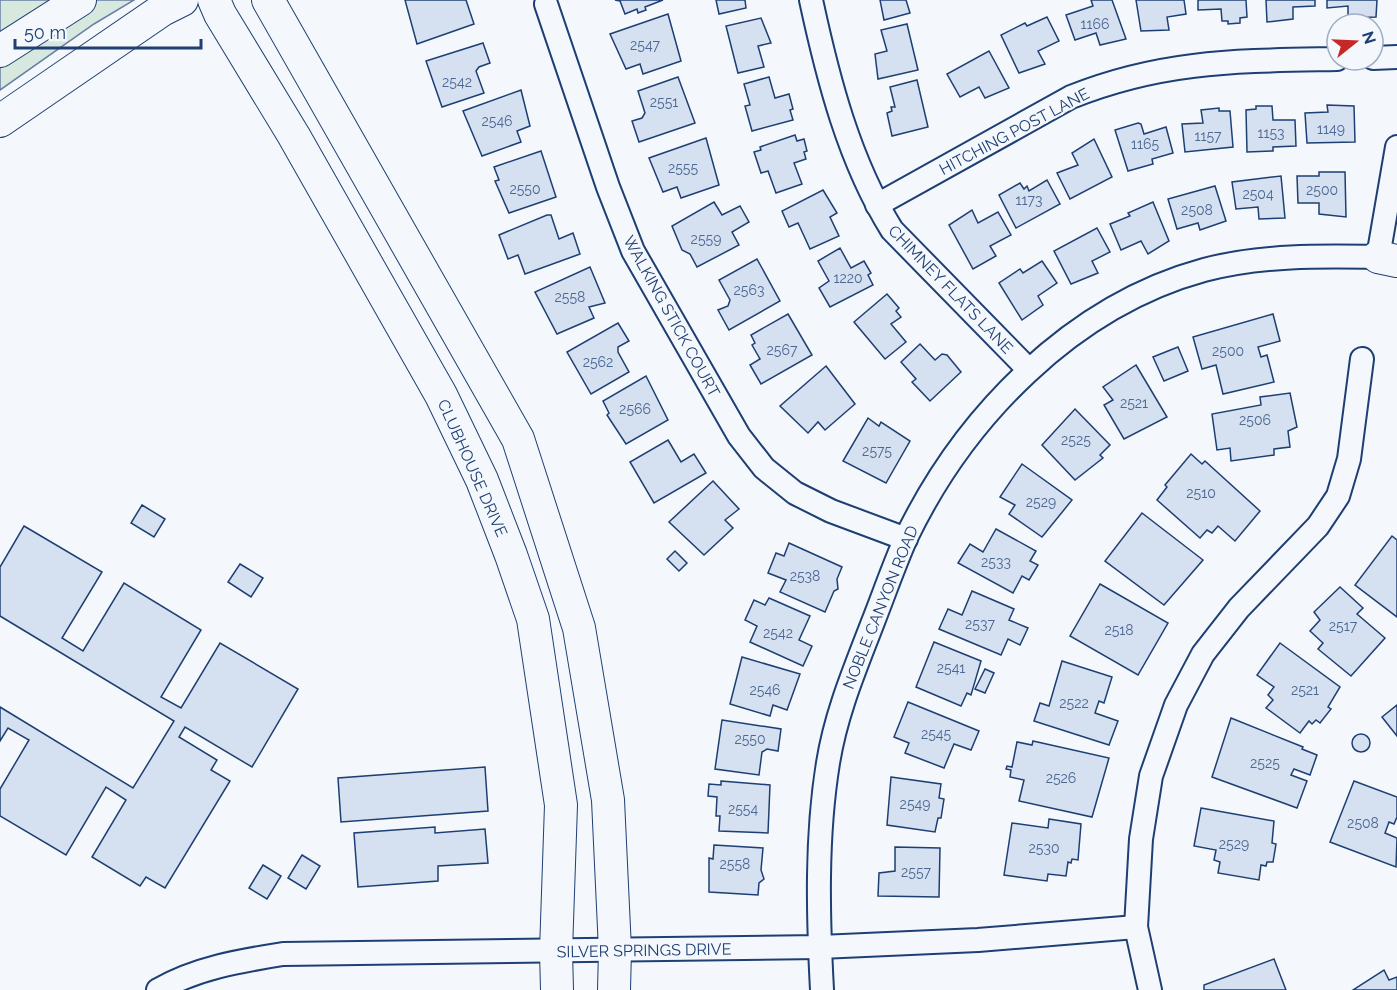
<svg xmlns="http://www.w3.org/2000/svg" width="1397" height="990" font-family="Raleway,sans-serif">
<rect width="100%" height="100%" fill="#f4f7fb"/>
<path fill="#d7e8df" stroke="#687fa3" stroke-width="1.5" d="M0 0H134L94 24 0 90Z"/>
<g fill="#d5e0f0" stroke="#1d3f73" stroke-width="1.5">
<path d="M405 0H466L474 24 417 44Z"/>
<path d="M615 0H663L645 7 646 10 638 13 637 9 625 14 620 1Z"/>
<path d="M716 0H745L746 8 719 14Z"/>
<path d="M880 0H906L910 13 884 20Z"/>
<path d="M1091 0H1112L1126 39 1100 45 1096 33 1075 40 1066 15 1093 6Z"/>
<path d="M1136 0H1184L1186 14 1167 17 1169 30 1141 31Z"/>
<path d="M1198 0H1246L1247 17 1240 18V23L1228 24V21H1222L1221 9 1198 10Z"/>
<path d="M1266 0H1315V6L1293 7V19L1267 22Z"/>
<path d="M1327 0H1377L1376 17 1348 18V6L1327 8Z"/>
<path d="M668 14 681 61 643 74 640 64 626 69 610 34Z"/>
<path d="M1047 17 1059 41 1038 51 1045 64 1019 73 1001 35 1025 23 1027 26Z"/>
<path d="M761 18 771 43 758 46 764 67 738 73 726 26Z"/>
<path d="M907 24 918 70 878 79 875 54 887 51 881 30Z"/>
<path d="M483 43 490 63 479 67 476 71 484 93 442 107 426 61Z"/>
<path d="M989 51 1009 88 985 98 979 87 960 97 947 74Z"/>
<path d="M678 77 695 123 639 142 632 121 642 118 645 113 638 91Z"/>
<path d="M769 77 775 98 789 94 793 109 790 110 793 120 752 131 745 106 750 105 744 84Z"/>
<path d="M917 80 928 127 892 136 887 113 892 111 891 107H895L890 87Z"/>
<path d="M521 90 530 126 517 131 521 142 482 156 463 111Z"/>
<path d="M1327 105 1354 106 1355 142 1307 143 1305 113 1328 112Z"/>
<path d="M1256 106H1272L1273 120H1295L1296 146 1273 147V151L1247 152 1246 110 1256 109Z"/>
<path d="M1219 108V111H1230L1233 147 1185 152 1182 124 1203 123 1201 110Z"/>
<path d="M1138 123 1141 124 1144 134 1166 127 1173 153 1152 159 1153 164 1128 171 1115 130Z"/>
<path d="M795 135 797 141 804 139 807 151 804 152 806 159 794 163 802 184 776 193 768 171 761 173 754 152 761 150 760 147Z"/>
<path d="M706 138 719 185 681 198 677 187 663 192 649 158Z"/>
<path d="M1094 139 1112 177 1070 199 1057 173 1078 165 1072 153Z"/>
<path d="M541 151 556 197 509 213 495 181 499 180 494 167Z"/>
<path d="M1319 172H1345L1346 217 1319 214V203H1298L1297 176H1319Z"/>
<path d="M1281 176 1285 218 1259 219 1258 207 1236 209 1232 182Z"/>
<path d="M1047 180 1060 204 1016 228 999 195 1020 183 1024 189 1027 186 1029 191Z"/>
<path d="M1215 186 1226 221 1200 230 1198 223 1177 229 1168 199Z"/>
<path d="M823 190 837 213 830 217 839 236 810 249 798 223 789 227 782 211Z"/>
<path d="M714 202 722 215 740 206 749 222 732 232 739 245 697 267 690 254 682 250 672 226Z"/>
<path d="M1153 202 1169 241 1148 254 1141 241 1121 250 1110 224 1130 216 1128 213Z"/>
<path d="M972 210 978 223 998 212 1011 235 990 246 996 256 973 269 949 225Z"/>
<path d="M547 215H551L559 239 573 233 580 254 525 274 518 255 508 259 499 235Z"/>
<path d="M1097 228 1110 252 1092 261 1098 273 1071 284 1054 251Z"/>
<path d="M840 248 851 268 864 261 871 273 868 275 873 285 830 307 819 288 829 281 818 261Z"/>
<path d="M757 259 780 301 729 330 718 310 728 306 730 300 719 280Z"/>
<path d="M1042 261 1057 283 1038 296 1043 305 1022 320 999 283 1020 269 1023 273Z"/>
<path d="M590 267 605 303 589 307 594 318 557 334 535 292Z"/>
<path d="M887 294 899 308 896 311 901 317 891 324 906 342 885 359 854 322Z"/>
<path d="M788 314 812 355 761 384 750 365 760 359 752 345 755 343 751 335Z"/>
<path d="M1273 314 1280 341 1258 347 1261 357 1267 355 1274 382 1223 394 1216 365 1202 369 1193 337Z"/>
<path d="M618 323 629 341 618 347V352L629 372 591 394 567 352Z"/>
<path d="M920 344 935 360 942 354 947 355 961 372 930 401 912 382 916 379 901 362Z"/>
<path d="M1178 347 1188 371 1164 381 1153 357Z"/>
<path d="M1136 365 1167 417 1124 439 1104 405 1113 400 1103 387Z"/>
<path d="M826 366 855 404 825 430 818 422 808 433 780 406Z"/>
<path d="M646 376 668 420 626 444 607 415 609 413 603 401Z"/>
<path d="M1290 393 1297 427 1288 431 1290 447 1274 449V455L1231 461 1230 448 1217 450 1212 414 1261 405 1260 397Z"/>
<path d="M1075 409 1110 445 1100 455 1103 458 1075 480 1042 445Z"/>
<path d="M868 418 879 426 881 422 910 441 886 483 843 461Z"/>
<path d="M668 440 681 462 694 454 706 473 654 503 630 462Z"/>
<path d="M1191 454 1202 464 1205 461 1260 511 1235 541 1218 526 1212 533 1207 530 1200 538 1157 500 1167 487 1165 485Z"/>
<path d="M1022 464 1072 500 1042 537 1009 514 1015 505 1000 497Z"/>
<path d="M713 481 739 509 725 520 733 528 704 555 669 522Z"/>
<path d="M142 505 165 519 154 537 131 523Z"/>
<path d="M1142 513 1203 560 1164 605 1105 561Z"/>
<path d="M24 526 102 572 62 638 83 651 124 583 201 630 161 697 181 708 220 643 298 689 252 767 185 727 179 737 217 760 211 770 230 781 165 888 146 877 140 886 92 857 126 800 106 787 66 855 0 816V789L29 740 8 728 0 741V707L133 788 174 721 0 616V567Z"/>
<path d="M996 529 1036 551 1030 561 1038 565 1029 580 1022 576 1013 593 958 563 970 544 983 552Z"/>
<path d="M1392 536 1397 540V617L1355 585Z"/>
<path d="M789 543 842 567 837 579 838 589 834 591 825 612 780 592 786 580 768 573 776 553 784 556Z"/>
<path d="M675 551 687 563 679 571 667 559Z"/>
<path d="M240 564 263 578 251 597 228 582Z"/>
<path d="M1100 584 1168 623 1138 675 1070 636Z"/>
<path d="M1340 587 1363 608 1357 614 1385 638 1351 676 1318 649 1323 643 1310 631 1320 620 1314 612Z"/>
<path d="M972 591 1014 609 1009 620 1028 628 1020 645 1008 639 1001 655 939 629 948 609 962 615Z"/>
<path d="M769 598 810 616 799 640 812 646 803 666 750 642 757 626 745 620 754 600 765 605Z"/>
<path d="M934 642 981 661 971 695 967 693 961 706 916 687Z"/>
<path d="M1280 643 1340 687 1328 707 1331 709 1320 723 1316 720 1312 724 1309 721 1300 733 1266 708 1273 700 1268 695 1274 687 1257 675Z"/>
<path d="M742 657 800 674 787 710 773 705 770 716 730 704Z"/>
<path d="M1062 661 1112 677 1104 703 1099 701 1095 713 1118 721 1109 745 1034 721 1040 703 1049 706Z"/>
<path d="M985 669 994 673 985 693 975 689Z"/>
<path d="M908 702 979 731 971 750 954 744 944 768 905 753 909 743 894 737Z"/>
<path d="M1397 705V736L1382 717Z"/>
<path d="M1231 718 1303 747 1302 749 1317 755 1310 775 1294 769 1291 775 1307 781 1297 808 1212 777Z"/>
<path d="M722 720 781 729 778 751 767 749 762 752 759 775 715 769Z"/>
<circle cx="1361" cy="743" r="9"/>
<path d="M1033 741 1109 758 1092 817 1019 801 1024 780 1010 777 1011 770 1006 769 1007 766 1012 767 1017 742 1032 745Z"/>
<path d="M485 767 488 811 341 822 338 778Z"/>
<path d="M891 777 941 784 939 798 944 799 941 818H938L935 832 887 825Z"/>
<path d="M721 781 770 785 768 833 719 831 720 816H716L717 797 708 796 709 784 721 785Z"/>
<path d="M1354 781 1397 797V817L1394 824 1389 822 1385 833 1397 838 1396 867 1330 842Z"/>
<path d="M1201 808 1274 821 1272 843 1276 844 1273 862H1267L1266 866 1261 865 1259 880 1218 873 1220 862 1214 860 1216 850 1194 846Z"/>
<path d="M1049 819 1081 824 1078 860 1072 859 1071 863 1068 862 1066 876 1048 874 1047 881 1004 875 1012 823 1048 828Z"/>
<path d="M435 827V833L485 829 488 863 438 866V881L358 887 354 833Z"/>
<path d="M714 845 763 848 761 870 764 879 759 883 758 895 709 892V858L713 859Z"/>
<path d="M895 847 940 848 939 897 878 896 879 873 895 871Z"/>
<path d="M302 855 320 866 306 889 288 878Z"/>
<path d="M263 865 281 876 267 899 249 888Z"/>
<path d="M1274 959 1286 990H1204V985Z"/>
<path d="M1384 970 1389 980 1397 977V990H1353Z"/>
</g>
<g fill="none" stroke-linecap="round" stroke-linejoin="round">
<defs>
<g id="street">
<path d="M811 0C828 79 849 161 892 230L1029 370"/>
<path d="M546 4 608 187 633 251 739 436 764 468 795 493 831 511 906 539"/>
<path d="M1373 58 1397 57"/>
<path d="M877 205 1071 97C1163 60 1240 61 1337 59"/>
<path d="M158 990C197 968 239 961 283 954L820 947 978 940 1136 927"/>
<path d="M822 990C818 915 816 837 828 763 836 713 855 669 873 622 884 594 894 565 906 538 964 417 1072 306 1204 270 1261 255 1320 256 1378 257L1397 147"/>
<path d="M1150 990 1136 927 1141 839 1151 776 1176 705 1203 654 1239 608 1318 526 1338 496 1349 459 1362 359"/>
</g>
<g id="secondary">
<path d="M214 0 220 14 294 136 441 395 482 480 511 555 533 619 561 805 556 951 557 990"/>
<path d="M268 0 518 439 579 628 608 800 615 950 614 990"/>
<path d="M0 51 80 0"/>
<path d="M0 121 162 10 182 0"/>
<path d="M1378 257 1397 261"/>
</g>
</defs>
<use href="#street" stroke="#1d3f73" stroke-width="26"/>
<use href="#secondary" stroke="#1d3f73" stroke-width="34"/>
<use href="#street" stroke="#f4f7fb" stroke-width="22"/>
<use href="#secondary" stroke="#f4f7fb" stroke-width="32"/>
</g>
<g text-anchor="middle" stroke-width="4.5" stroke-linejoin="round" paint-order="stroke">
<g font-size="14" fill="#4b6792">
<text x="1095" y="29">1166</text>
<text x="645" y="50">2547</text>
<text x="457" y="87">2542</text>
<text x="664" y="107">2551</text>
<text x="497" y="126">2546</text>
<text x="1331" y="134">1149</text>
<text x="1271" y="138">1153</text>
<text x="1208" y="141">1157</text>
<text x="1145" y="149">1165</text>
<text x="683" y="173">2555</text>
<text x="525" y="194">2550</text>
<text x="1322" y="195">2500</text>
<text x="1258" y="199">2504</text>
<text x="1029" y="205">1173</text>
<text x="1197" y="215">2508</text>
<text x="706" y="244">2559</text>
<text x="848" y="283">1220</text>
<text x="749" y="295">2563</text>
<text x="570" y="302">2558</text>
<text x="782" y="355">2567</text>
<text x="1228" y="356">2500</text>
<text x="598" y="367">2562</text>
<text x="1134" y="408">2521</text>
<text x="635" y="414">2566</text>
<text x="1255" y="425">2506</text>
<text x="1076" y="445">2525</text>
<text x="877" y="456">2575</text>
<text x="1201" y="498">2510</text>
<text x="1041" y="507">2529</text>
<text x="996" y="567">2533</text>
<text x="805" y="581">2538</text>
<text x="980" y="629">2537</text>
<text x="1343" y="631">2517</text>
<text x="1119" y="635">2518</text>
<text x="778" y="638">2542</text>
<text x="951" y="673">2541</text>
<text x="765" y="695">2546</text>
<text x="1305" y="695">2521</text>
<text x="1074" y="708">2522</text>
<text x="936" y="739">2545</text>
<text x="750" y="744">2550</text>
<text x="1265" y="768">2525</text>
<text x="1061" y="783">2526</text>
<text x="915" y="809">2549</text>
<text x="743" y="814">2554</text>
<text x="1363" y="828">2508</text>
<text x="1234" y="849">2529</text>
<text x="1044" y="853">2530</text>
<text x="735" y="869">2558</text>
<text x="916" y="877">2557</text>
</g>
<g font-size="16" fill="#1d3f73" stroke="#f4f7fb">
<text transform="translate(1014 131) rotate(-28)" y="6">HITCHING POST LANE</text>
<text transform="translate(951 289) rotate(46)" y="6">CHIMNEY FLATS LANE</text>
<text transform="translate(672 316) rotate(61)" y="6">WALKING STICK COURT</text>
<text transform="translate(473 468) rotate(66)" y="6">CLUBHOUSE DRIVE</text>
<text transform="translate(880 607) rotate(-68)" y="6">NOBLE CANYON ROAD</text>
<text transform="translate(644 950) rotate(-1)" y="6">SILVER SPRINGS DRIVE</text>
</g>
</g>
<g transform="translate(1355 42) rotate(72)"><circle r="28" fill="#f4f7fb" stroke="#9eadc5" stroke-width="1.5"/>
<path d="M0-4.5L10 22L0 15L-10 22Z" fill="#c62828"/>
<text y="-9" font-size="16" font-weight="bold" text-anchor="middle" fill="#1d3f73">N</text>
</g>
<path d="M15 39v9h186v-9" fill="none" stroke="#1d3f73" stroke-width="3"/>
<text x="24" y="39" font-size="18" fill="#1d3f73" stroke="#f4f7fb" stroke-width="4.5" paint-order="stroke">50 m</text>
</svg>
